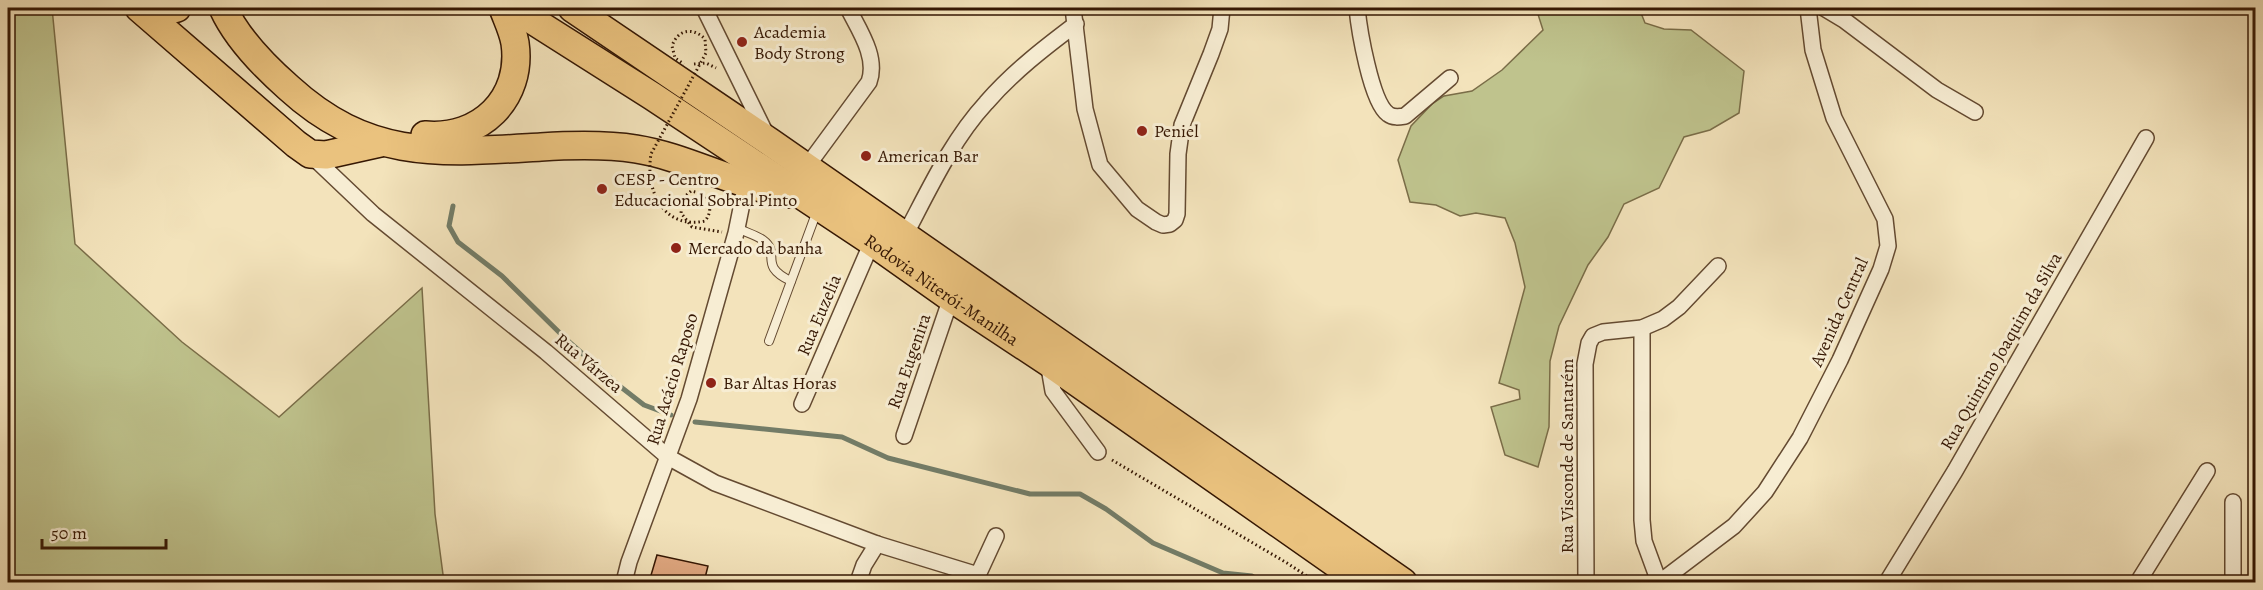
<svg xmlns="http://www.w3.org/2000/svg" width="2263" height="590" font-family="Alegreya,serif">
<rect width="100%" height="100%" fill="#f3e3bb"/>
<filter id="stains"><feTurbulence type="fractalNoise" baseFrequency=".00333" numOctaves="4"/><feColorMatrix values="0 0 0 0 .2 0 0 0 0 .09 0 0 0 0 .02 0 0 0 .5 -.17"/></filter>
<radialGradient id="worn" r=".72"><stop offset=".6" stop-color="#630" stop-opacity="0"/><stop offset="1" stop-color="#630" stop-opacity=".3"/></radialGradient>
<g fill="#bfc38d" stroke="#7a6d48" stroke-width="1.5">
<path d="M8 8H52L75 244 182 342 279 417 422 288 435 514 444 582H8Z"/>
<path d="M1536 8H1639L1645 23 1664 29 1691 30 1744 71 1739 113 1710 130 1684 137 1659 188 1624 204 1608 237 1588 265 1559 326 1550 361 1549 427 1538 467 1505 455 1491 407 1520 399 1519 390 1499 383 1525 287 1515 243 1505 218 1476 213 1460 216 1436 205 1410 202 1398 160 1411 126 1432 104 1444 96 1472 91 1502 70 1543 30Z"/>
</g>
<g fill="none" stroke-linecap="round" stroke-linejoin="round">
<g stroke="#737c67" stroke-width="5">
<path d="M453 206 449 226 458 242 502 276 568 341 617 384 644 405 671 415"/>
<path d="M695 422 842 437 888 458 1030 494H1080L1106 509 1153 543 1223 573 1252 576 1261 582"/>
</g>
</g>
<path fill="#e0a881" stroke="#351703" stroke-width="1.5" d="M657 555 708 566 704 582H649Z"/>
<g fill="none" stroke-linecap="round" stroke-linejoin="round">
<defs>
<g id="lane">
<path d="M737 228C745 232 756 235 763 240 782 254 757 265 791 281"/>
<path d="M769 341 817 211"/>
</g>
<g id="street">
<path d="M704 8 766 134"/>
<path d="M1073 8 1085 109 1100 165 1137 209 1156 222 1163 225 1170 224 1175 220 1177 214 1178 154 1182 125 1211 54 1220 29 1222 8"/>
<path d="M1357 8C1359 29 1371 102 1388 114 1393 118 1399 117 1405 116L1450 78"/>
<path d="M1824 8 1844 20 1937 90 1975 112"/>
<path d="M312 156 373 214 546 352 668 457 715 483 877 544 978 575"/>
<path d="M805 169 869 82C878 57 859 30 848 8"/>
<path d="M904 237C928 192 951 141 986 103 1013 72 1044 48 1076 24"/>
<path d="M1642 328V520L1644 541 1659 582"/>
<path d="M1048 362 1053 391 1098 452"/>
<path d="M802 404 872 242"/>
<path d="M904 436 951 298"/>
<path d="M2233 502V582"/>
<path d="M624 582 629 562 689 399 736 233 746 184"/>
<path d="M858 582 864 565 877 544"/>
<path d="M976 582 978 575 996 536"/>
<path d="M1586 582 1585 364 1589 343 1593 336 1603 332 1642 328 1663 319 1679 307 1718 266"/>
<path d="M1660 582 1734 526 1765 492 1800 438 1840 360 1881 269 1888 246 1885 219 1834 118 1813 50 1808 8"/>
<path d="M1887 582 1955 471 2146 138"/>
<path d="M2138 582 2207 471"/>
</g>
<g id="highway">
<path d="M139 8 296 144 310 154 326 155 380 143"/>
<path d="M223 8C237 39 264 66 289 88 369 161 441 153 541 147 573 145 605 144 636 149 674 155 709 172 745 183 759 188 774 191 789 194"/>
<path id="s1" d="M513 8 652 96 872 242 951 298 1048 362 1362 582"/>
<path d="M572 8 770 142 1403 582"/>
<path d="M149 16 177 8"/>
<path d="M425 135C480 140 523 99 515 43 513 31 507 19 503 8"/>
</g>
</defs>
<use href="#lane" stroke="#644a31" stroke-width="10"/>
<use href="#street" stroke="#644a31" stroke-width="18"/>
<use href="#highway" stroke="#351703" stroke-width="30"/>
<g stroke="#351703" stroke-width="3" stroke-dasharray="1.5 3" stroke-linecap="butt">
<path d="M694 64 706 63 716 68"/>
<path d="M683 198 681 213 692 227 722 232"/>
<path d="M1112 460 1287 563 1316 582"/>
</g>
<use href="#lane" stroke="#f7edd3" stroke-width="8"/>
<use href="#street" stroke="#f7edd3" stroke-width="15"/>
<use href="#highway" stroke="#eac27e" stroke-width="27"/>
<path stroke="#351703" stroke-width="3" stroke-dasharray="1.5 3" stroke-linecap="butt" d="M683 198 691 191 704 194C711 203 712 212 705 221 663 230 645 190 651 154L706 53 705 39C693 27 678 29 672 46L675 58 684 64"/>
</g>
<g fill="#8f2418" stroke="#f7edd3" stroke-width="2">
<circle cx="742" cy="42" r="6"/>
<circle cx="1142" cy="131" r="6"/>
<circle cx="866" cy="156" r="6"/>
<circle cx="602" cy="189" r="6"/>
<circle cx="676" cy="248" r="6"/>
<circle cx="711" cy="383" r="6"/>
</g>
<g text-anchor="middle" stroke-width="6" stroke-linejoin="round" paint-order="stroke">
<g font-size="18" fill="#351703" stroke="#f7edd3" text-anchor="start">
<text x="754" y="38">Academia<tspan x="754" dy="21">Body Strong</tspan></text>
<text x="1154" y="137">Peniel</text>
<text x="878" y="162">American Bar</text>
<text x="614" y="185">CESP - Centro<tspan x="614" dy="21">Educacional Sobral Pinto</tspan></text>
<text x="688" y="254">Mercado da banha</text>
<text x="723" y="389">Bar Altas Horas</text>
</g>
<g font-size="18" fill="#351703" stroke="#f7edd3">
<text dy="6" stroke="none"><textPath href="#s1" startOffset="513">Rodovia Niterói-Manilha</textPath></text>
<text transform="translate(1839 312) rotate(-66)" y="6">Avenida Central</text>
<text transform="translate(819 315) rotate(-67)" y="6">Rua Euzelia</text>
<text transform="translate(2001 351) rotate(-60)" y="6">Rua Quintino Joaquim da Silva</text>
<text transform="translate(909 361) rotate(-71)" y="6">Rua Eugenira</text>
<text transform="translate(589 363) rotate(40)" y="6">Rua Várzea</text>
<text transform="translate(672 379) rotate(-73)" y="6">Rua Acácio Raposo</text>
<text transform="translate(1567 456) rotate(-90)" y="6">Rua Visconde de Santarém</text>
</g>
</g>
<rect width="2263" height="590" fill="none" stroke="#f3e3bb" stroke-width="30"/>
<rect x="9" y="9" width="2245" height="572" fill="none" stroke="#351703" stroke-width="3"/>
<rect x="15" y="15" width="2233" height="560" fill="none" stroke="#351703" stroke-width="1.5"/>
<path d="M42 539v9h124v-9" fill="none" stroke="#351703" stroke-width="3"/>
<text x="51" y="539" font-size="18" fill="#351703" stroke="#f7edd3" stroke-width="4.5" paint-order="stroke">50 m</text>
<rect width="100%" height="100%" filter="url(#stains)"/>
<rect width="100%" height="100%" fill="url(#worn)"/>
</svg>
